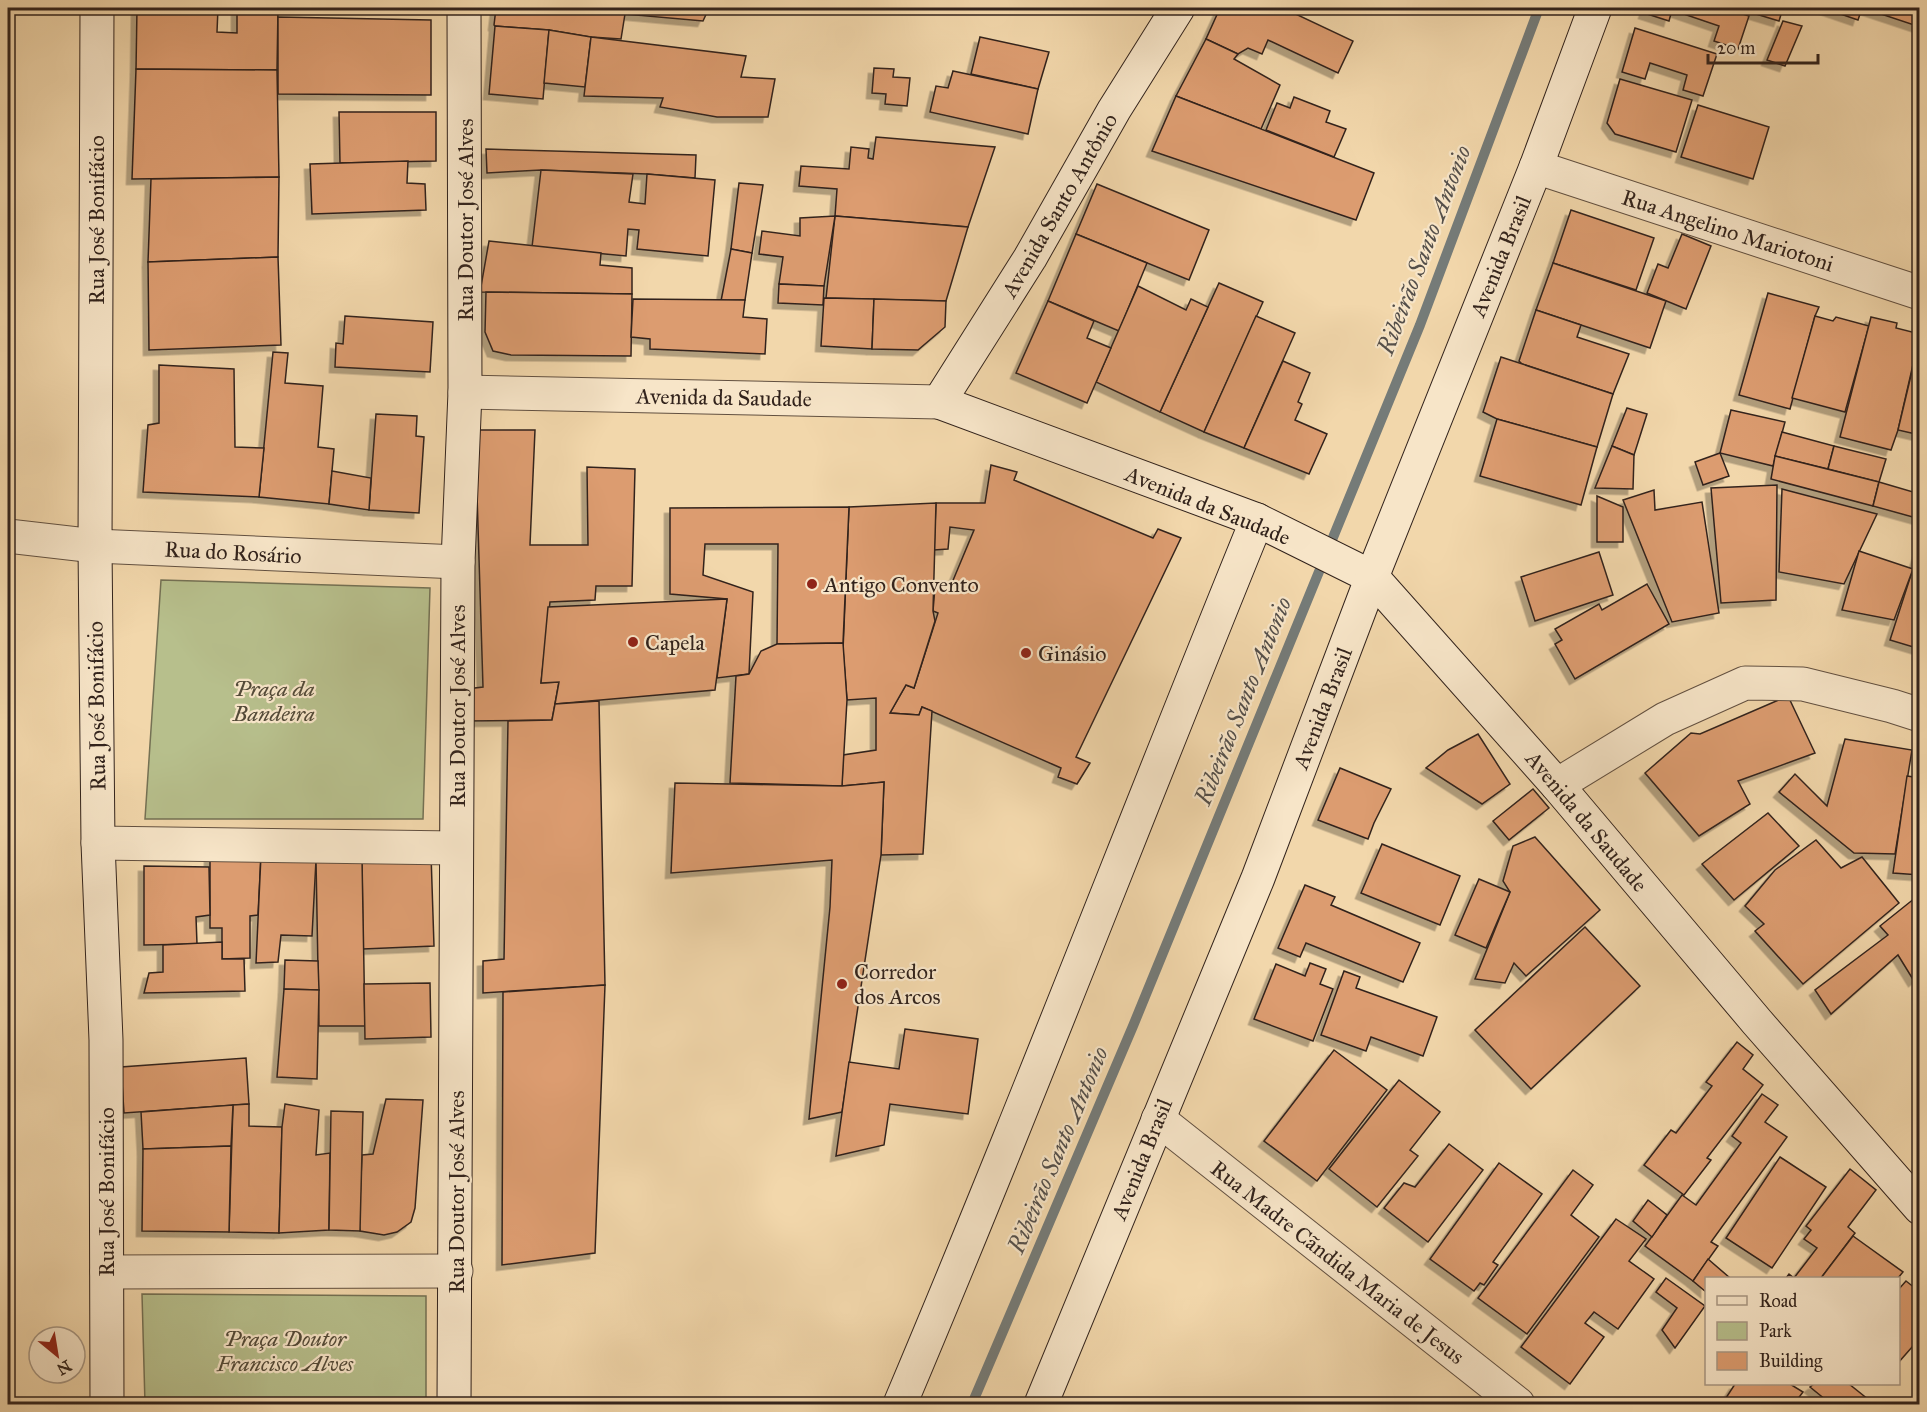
<svg xmlns="http://www.w3.org/2000/svg" width="1927" height="1412" font-family="'IM FELL Great Primer',serif">
<defs>
<filter id="shadow"><feDropShadow dx="-5.5" dy="5.5" stdDeviation="0" flood-color="#0004"/></filter>
</defs>
<rect width="100%" height="100%" fill="#f2d7ab"/>
<filter id="stains"><feTurbulence type="fractalNoise" baseFrequency=".00333" numOctaves="4"/><feColorMatrix values="0 0 0 0 .2 0 0 0 0 .09 0 0 0 0 .02 0 0 0 .5 -.17"/></filter>
<radialGradient id="worn" r=".72"><stop offset=".6" stop-color="#630" stop-opacity="0"/><stop offset="1" stop-color="#630" stop-opacity=".3"/></radialGradient>
<g fill="#b7bf8c" stroke="#747154" stroke-width="1.5">
<path d="M161 580 430 588 423 819H145Z"/>
<path d="M142 1294 426 1296V1404H145Z"/>
</g>
<g fill="none" stroke-linecap="round" stroke-linejoin="round">
<path stroke="#757b78" stroke-width="10" d="M972 1404 1133 1026 1420 325 1539 8"/>
</g>
<g fill="#dc9c6f" stroke="#32231c" stroke-width="1.5" filter="url(#shadow)">
<path d="M137 8H218L217 32 237 33V8H278L277 70 136 69Z"/>
<path d="M496 8H709L703 21 625 14 621 39 591 37 549 30 495 26 494 25Z"/>
<path d="M1220 8H1283L1353 41 1338 73 1268 40 1262 54 1248 48 1238 54 1206 39Z"/>
<path d="M1646 8H1724L1749 16 1738 49 1714 41 1719 26 1672 10 1669 21 1644 13Z"/>
<path d="M1736 8H1783L1779 21Z"/>
<path d="M1823 8H1862L1858 20Z"/>
<path d="M1863 8H1920V27Z"/>
<path d="M278 17 431 20V95L278 94Z"/>
<path d="M1783 21 1802 26 1785 66 1767 60Z"/>
<path d="M495 26 549 30 543 99 489 94Z"/>
<path d="M1635 28 1717 54 1703 96 1683 90 1687 75 1650 63 1645 79 1622 72Z"/>
<path d="M549 30 591 37 585 87 544 83Z"/>
<path d="M591 37 746 56 741 77 775 79 768 117H717L660 107 663 98 584 96Z"/>
<path d="M980 37 1049 52 1038 89 971 74Z"/>
<path d="M1206 39 1238 54 1234 59 1280 85 1261 129 1176 96Z"/>
<path d="M874 68 894 69 893 77 910 78 907 106 885 104 886 94 872 93Z"/>
<path d="M136 69 277 70 279 177 132 179Z"/>
<path d="M953 71 1038 89 1028 134 930 112 936 86 948 88Z"/>
<path d="M1620 79 1692 100 1676 152 1615 134 1607 123Z"/>
<path d="M1176 96 1374 173 1356 220 1152 151Z"/>
<path d="M1294 97 1330 111 1326 122 1346 129 1334 157 1266 130 1277 103 1290 108Z"/>
<path d="M1698 105 1769 127 1753 179 1681 157Z"/>
<path d="M339 112H436V161L340 163Z"/>
<path d="M876 137 995 147 968 227 835 216 837 189 799 186 801 166 849 169 851 147 869 149 868 158 873 159Z"/>
<path d="M486 149 696 155 695 178 647 174 541 170 487 173Z"/>
<path d="M408 161 407 183 425 184 426 210 312 214 310 164Z"/>
<path d="M541 170 633 174 629 202 645 204 647 174 715 180 708 256 637 249 639 230 628 229 626 256 532 247Z"/>
<path d="M279 177 278 257 148 262 151 179Z"/>
<path d="M739 183 763 185 752 253 731 249Z"/>
<path d="M1097 184 1209 230 1189 280 1076 234Z"/>
<path d="M1571 210 1654 238 1636 290 1553 263Z"/>
<path d="M835 216 968 227 946 301 826 298Z"/>
<path d="M835 216 824 286 779 284 783 257 759 254 762 231 800 236V218Z"/>
<path d="M1076 234 1147 263 1119 331 1048 301Z"/>
<path d="M1682 234 1711 246 1686 309 1647 293 1658 264 1668 268Z"/>
<path d="M489 241 601 253 600 265 632 268V294L480 292Z"/>
<path d="M731 249 752 253 745 300 721 301Z"/>
<path d="M278 257 281 345 149 350 148 262Z"/>
<path d="M1553 263 1666 301 1650 348 1536 310Z"/>
<path d="M1219 283 1263 302 1204 432 1160 412Z"/>
<path d="M779 284 824 286 823 305 778 303Z"/>
<path d="M1138 286 1186 310 1191 299 1208 307 1160 412 1096 382Z"/>
<path d="M486 292 632 294 631 356 511 355 493 351 485 332Z"/>
<path d="M1768 293 1819 307 1815 316 1790 409 1739 395Z"/>
<path d="M824 298 874 299 872 349 821 346Z"/>
<path d="M633 299 745 300 743 317 767 319 765 354 650 349V339L631 337Z"/>
<path d="M874 299 946 301 945 327 918 350 872 349Z"/>
<path d="M1048 301 1094 321 1087 338 1111 348 1087 403 1016 373Z"/>
<path d="M1536 310 1581 325 1577 337 1629 354 1613 394 1522 364 1519 361Z"/>
<path d="M345 316 433 322 430 372 335 367 336 343 343 344Z"/>
<path d="M1256 316 1295 333 1244 448 1204 432Z"/>
<path d="M1815 316 1833 321 1836 317 1869 326 1845 412 1792 398Z"/>
<path d="M1871 317 1897 323 1896 328 1920 334 1898 430 1891 450 1840 437Z"/>
<path d="M1918 346 1920 347V435L1898 430Z"/>
<path d="M273 352 288 353 285 383 323 386 318 447 334 449 329 504 259 497Z"/>
<path d="M1501 357 1613 394 1597 447 1497 419 1483 412Z"/>
<path d="M1283 361 1310 373 1298 402 1302 404 1295 420 1327 434 1309 474 1244 448Z"/>
<path d="M159 365 234 369 235 447 264 448 259 497 143 492 148 425 159 423Z"/>
<path d="M1627 408 1647 414 1634 455 1612 446Z"/>
<path d="M1731 410 1785 422 1773 466 1720 453Z"/>
<path d="M376 414 417 416 416 436 424 437 419 513 369 510Z"/>
<path d="M1497 419 1597 447 1581 505 1480 476Z"/>
<path d="M475 430H535L530 545H588L587 467 635 469 632 586H596L595 600 550 602 541 683 559 682 552 720 465 721 466 689 483 687Z"/>
<path d="M1782 432 1834 446 1828 469 1775 456Z"/>
<path d="M1612 446 1634 455 1633 489 1595 488Z"/>
<path d="M1834 446 1886 459 1879 482 1828 469Z"/>
<path d="M1720 453 1729 476 1703 485 1695 462Z"/>
<path d="M1775 456 1879 482 1873 506 1771 479Z"/>
<path d="M991 465 1017 472 1014 480 1153 538 1158 529 1181 538 1076 757 1090 763 1077 784 1058 777 1061 768 922 707 919 715 890 713 906 685 914 688 938 613 933 611 935 587 949 590 974 530 950 527 948 549 934 550 936 503H985Z"/>
<path d="M332 471 371 478 369 510 329 504Z"/>
<path d="M1879 482 1920 494V519L1873 506Z"/>
<path d="M1777 485 1776 600 1721 603 1711 488Z"/>
<path d="M1782 489 1877 514 1844 584 1779 572Z"/>
<path d="M1654 490 1655 510 1702 502 1719 613 1672 622 1623 500Z"/>
<path d="M1597 496 1623 507V542H1597Z"/>
<path d="M936 503 933 611 935 621 914 688 906 685 890 713 919 715 922 707 932 711 923 854 881 855 884 782 842 786 843 755 876 750V698L847 700 843 650 849 507Z"/>
<path d="M849 507 843 643 777 644 778 544H705L703 575 753 592 749 674 717 678 727 599 670 594V508Z"/>
<path d="M1920 547V649L1890 640Z"/>
<path d="M1859 551 1913 569 1894 620 1842 610Z"/>
<path d="M1599 552 1613 595 1535 621 1521 577Z"/>
<path d="M1647 584 1669 624 1575 679 1555 644 1562 640 1555 629 1599 604 1602 610Z"/>
<path d="M727 599 715 690 555 704 559 682 541 683 548 607Z"/>
<path d="M843 643 847 700 842 786 730 783 736 676 749 674 761 651 777 644Z"/>
<path d="M1788 696 1815 753 1738 781 1750 804 1699 836 1645 773 1691 733 1700 734Z"/>
<path d="M599 701 605 985 483 993V961L504 959 508 721 552 720 555 704Z"/>
<path d="M1478 734 1510 784 1482 804 1426 768 1448 750Z"/>
<path d="M1845 739 1912 750 1895 854 1854 853 1779 792 1795 774 1827 806Z"/>
<path d="M1340 768 1391 789 1374 823 1368 839 1318 820Z"/>
<path d="M1907 776 1920 778V875L1893 873Z"/>
<path d="M884 782 881 855 842 1112 809 1119 830 907 832 860 671 873 675 783 842 786Z"/>
<path d="M1533 789 1549 808 1509 840 1493 821Z"/>
<path d="M1768 813 1799 846 1734 900 1702 864Z"/>
<path d="M1535 837 1600 910 1526 976 1514 963 1505 983 1475 979 1510 892 1503 881 1513 846Z"/>
<path d="M1816 840 1841 868 1862 857 1899 903 1803 984 1755 931 1764 924 1745 906 1775 870Z"/>
<path d="M1382 844 1460 876 1440 925 1361 893Z"/>
<path d="M431 854 434 946 363 949 362 859Z"/>
<path d="M210 855H261L258 915 250 916V958L222 959V928H210Z"/>
<path d="M261 855 316 860 312 936 281 935 278 962 256 963Z"/>
<path d="M362 859 365 1026H319L316 860Z"/>
<path d="M144 866 209 867 210 915 196 917 197 944 144 945Z"/>
<path d="M1479 879 1510 892 1486 948 1455 935Z"/>
<path d="M1305 885 1335 897 1331 905 1420 943 1403 982 1306 943 1300 957 1278 948Z"/>
<path d="M1915 898 1920 906V976L1914 981 1898 955 1831 1014 1815 990 1888 935 1880 926Z"/>
<path d="M1585 927 1640 986 1531 1089 1475 1030Z"/>
<path d="M222 942V959H244L245 991 144 993 149 973 163 972V945Z"/>
<path d="M285 960 318 961 319 990 284 989Z"/>
<path d="M1310 963 1326 969 1320 984 1333 989 1313 1041 1254 1019 1276 964 1305 976Z"/>
<path d="M1344 971 1360 977 1356 988 1437 1017 1423 1056 1371 1037 1366 1051 1321 1035Z"/>
<path d="M430 983 431 1037 365 1039 364 984Z"/>
<path d="M605 985 595 1253 502 1265 503 992Z"/>
<path d="M284 989 319 990 317 1079 277 1077Z"/>
<path d="M905 1029 978 1039 968 1114 890 1104 884 1145 836 1156 849 1062 899 1069Z"/>
<path d="M1737 1042 1753 1055 1743 1069 1763 1085 1707 1158 1711 1160 1684 1195 1644 1165 1671 1130 1676 1133 1712 1086 1706 1082Z"/>
<path d="M1334 1050 1387 1090 1317 1181 1264 1141Z"/>
<path d="M246 1058 249 1104 124 1113 121 1067Z"/>
<path d="M1399 1080 1440 1112 1410 1150 1418 1156 1377 1207 1329 1169Z"/>
<path d="M1762 1094 1778 1105 1765 1122 1787 1137 1711 1242 1718 1246 1693 1281 1645 1246 1682 1195 1696 1205 1741 1143 1732 1136Z"/>
<path d="M386 1099 423 1100 415 1208 411 1222 397 1232 384 1235 360 1231 359 1223 362 1155 373 1154Z"/>
<path d="M249 1104V1126L282 1127 279 1233 229 1232 233 1105Z"/>
<path d="M285 1104 319 1110 316 1155 330 1153 329 1230 279 1233 282 1127Z"/>
<path d="M233 1105 231 1146 143 1149 141 1112Z"/>
<path d="M331 1111 363 1112 360 1231 329 1230Z"/>
<path d="M1449 1144 1483 1170 1428 1242 1384 1208 1404 1183 1415 1187Z"/>
<path d="M231 1146 229 1232 142 1231 143 1149Z"/>
<path d="M1780 1157 1826 1187 1772 1268 1726 1238Z"/>
<path d="M1499 1163 1542 1194 1493 1262 1498 1265 1484 1285 1480 1283 1474 1291 1430 1259Z"/>
<path d="M1850 1169 1876 1190 1848 1227 1855 1233 1821 1278H1786L1789 1274 1794 1278 1817 1248 1804 1239 1811 1230 1806 1226Z"/>
<path d="M1573 1170 1593 1185 1571 1215 1599 1237 1527 1334 1478 1298Z"/>
<path d="M1648 1200 1667 1215 1652 1237 1633 1221Z"/>
<path d="M1616 1219 1646 1239 1629 1261 1654 1279 1618 1329 1594 1312 1585 1323 1604 1337 1570 1384 1521 1347Z"/>
<path d="M1853 1236 1903 1272 1898 1278H1821Z"/>
<path d="M1708 1259 1730 1278H1706V1292L1693 1281Z"/>
<path d="M1666 1278 1705 1306 1675 1348 1662 1330 1677 1308 1656 1292Z"/>
<path d="M1906 1281 1920 1292V1338L1898 1363V1290Z"/>
<path d="M1735 1384H1790L1803 1392 1794 1404H1722Z"/>
<path d="M1814 1384H1849L1874 1404H1831L1810 1387Z"/>
</g>
<g fill="none" stroke-linecap="round" stroke-linejoin="round">
<defs>
<g id="street">
<path d="M1536 167 1920 293"/>
<path d="M465 392 939 402"/>
<path d="M8 536 95 546 458 562"/>
<path d="M1557 785 1665 719 1745 683 1803 684 1892 706 1920 715"/>
<path d="M98 843 456 848"/>
<path d="M1158 1119 1518 1404"/>
<path d="M107 1272 456 1271"/>
</g>
<g id="secondary">
<path d="M97 8 95 546 98 843 106 1040 107 1404"/>
<path d="M1178 8 1114 110 1030 258 939 402 1257 520 1372 577 1557 785 1757 1022 1920 1208"/>
<path d="M454 1404 458 562 465 392 464 8"/>
<path d="M900 1404C1024 1111 1137 814 1257 520"/>
<path d="M1041 1404 1258 878 1372 577 1536 167 1595 8"/>
</g>
</defs>
<use href="#street" stroke="#625040" stroke-width="35"/>
<use href="#secondary" stroke="#32231c" stroke-width="35"/>
<use href="#street" stroke="#f7e5c8" stroke-width="33"/>
<use href="#secondary" stroke="#f7e5c8" stroke-width="33"/>
</g>
<g fill="#8f2418" stroke="#f7e5c8" stroke-width="2">
<circle cx="812" cy="584" r="6"/>
<circle cx="633" cy="642" r="6"/>
<circle cx="1026" cy="653" r="6"/>
<circle cx="842" cy="984" r="6"/>
</g>
<g text-anchor="middle" stroke-width="4.5" stroke-linejoin="round" paint-order="stroke">
<g font-size="22" fill="#32231c" stroke="#f7e5c8">
<text transform="translate(1059 205) rotate(-60)" y="8">Avenida Santo Antônio</text>
<text transform="translate(96 220) rotate(-90)" y="8">Rua José Bonifácio</text>
<text transform="translate(465 220) rotate(-90)" y="8">Rua Doutor José Alves</text>
<text transform="translate(1728 230) rotate(18)" y="8">Rua Angelino Mariotoni</text>
<text transform="translate(1500 256) rotate(-68)" y="8">Avenida Brasil</text>
<text transform="translate(724 397) rotate(1)" y="8">Avenida da Saudade</text>
<text transform="translate(1208 505) rotate(22)" y="8">Avenida da Saudade</text>
<text transform="translate(233 552) rotate(3)" y="8">Rua do Rosário</text>
<text transform="translate(96 706) rotate(-91)" y="8">Rua José Bonifácio</text>
<text transform="translate(457 706) rotate(-90)" y="8">Rua Doutor José Alves</text>
<text transform="translate(1322 708) rotate(-69)" y="8">Avenida Brasil</text>
<text transform="translate(1587 821) rotate(50)" y="8">Avenida da Saudade</text>
<text transform="translate(1141 1159) rotate(-68)" y="8">Avenida Brasil</text>
<text transform="translate(106 1192) rotate(-90)" y="8">Rua José Bonifácio</text>
<text transform="translate(456 1192) rotate(-90)" y="8">Rua Doutor José Alves</text>
<text transform="translate(1338 1262) rotate(38)" y="8">Rua Madre Cãndida Maria de Jesus</text>
</g>
<g font-size="22" fill="#32231c" stroke="#f7e5c8" text-anchor="start">
<text x="824" y="592">Antigo Convento</text>
<text x="645" y="650">Capela</text>
<text x="1038" y="661">Ginásio</text>
<text x="854" y="979">Corredor<tspan x="854" dy="25">dos Arcos</tspan></text>
</g>
<g font-size="22" font-style="italic" fill="#534a38" stroke="#f7e5c8">
<text x="274" y="696">Praça da<tspan x="274" dy="25">Bandeira</tspan></text>
<text x="285" y="1346">Praça Doutor<tspan x="285" dy="25">Francisco Alves</tspan></text>
</g>
<g font-size="24" font-style="italic" fill="#544f4a" stroke="#f7e5c8">
<text transform="translate(1424 250) rotate(-69)" y="8">Ribeirão Santo Antonio</text>
<text transform="translate(1243 701) rotate(-68)" y="8">Ribeirão Santo Antonio</text>
<text transform="translate(1058 1150) rotate(-67)" y="8">Ribeirão Santo Antonio</text>
</g>
</g>
<rect width="1927" height="1412" fill="none" stroke="#f2d7ab" stroke-width="30"/>
<rect x="9" y="9" width="1909" height="1394" fill="none" stroke="#32231c" stroke-width="3"/>
<rect x="15" y="15" width="1897" height="1382" fill="none" stroke="#32231c" stroke-width="1.5"/>
<rect x="1705" y="1277" width="195" height="108" fill="#f7e5c8" stroke="#a89783" stroke-width="1.5"/>
<rect x="1717" y="1296" width="30" height="9" fill="#f7e5c8" stroke="#a89783" stroke-width="1.5"/>
<text x="1759" y="1307" font-size="18" fill="#32231c">Road</text>
<rect x="1717" y="1322" width="30" height="18" fill="#b7bf8c" stroke="#a89783" stroke-width="1.5"/>
<text x="1759" y="1337" font-size="18" fill="#32231c">Park</text>
<rect x="1717" y="1352" width="30" height="18" fill="#dc9c6f" stroke="#a89783" stroke-width="1.5"/>
<text x="1759" y="1367" font-size="18" fill="#32231c">Building</text>
<g transform="translate(57 1355) rotate(150)"><circle r="28" fill="#f7e5c8" stroke="#a89783" stroke-width="1.5"/>
<path d="M0-4.5L10 22L0 15L-10 22Z" fill="#8f2418"/>
<text y="-9" font-size="16" font-weight="bold" text-anchor="middle" fill="#32231c">N</text>
</g>
<path d="M1708 54v9h110v-9" fill="none" stroke="#32231c" stroke-width="3"/>
<text x="1717" y="54" font-size="18" fill="#32231c" stroke="#f7e5c8" stroke-width="4.5" paint-order="stroke">20 m</text>
<rect width="100%" height="100%" filter="url(#stains)"/>
<rect width="100%" height="100%" fill="url(#worn)"/>
</svg>
